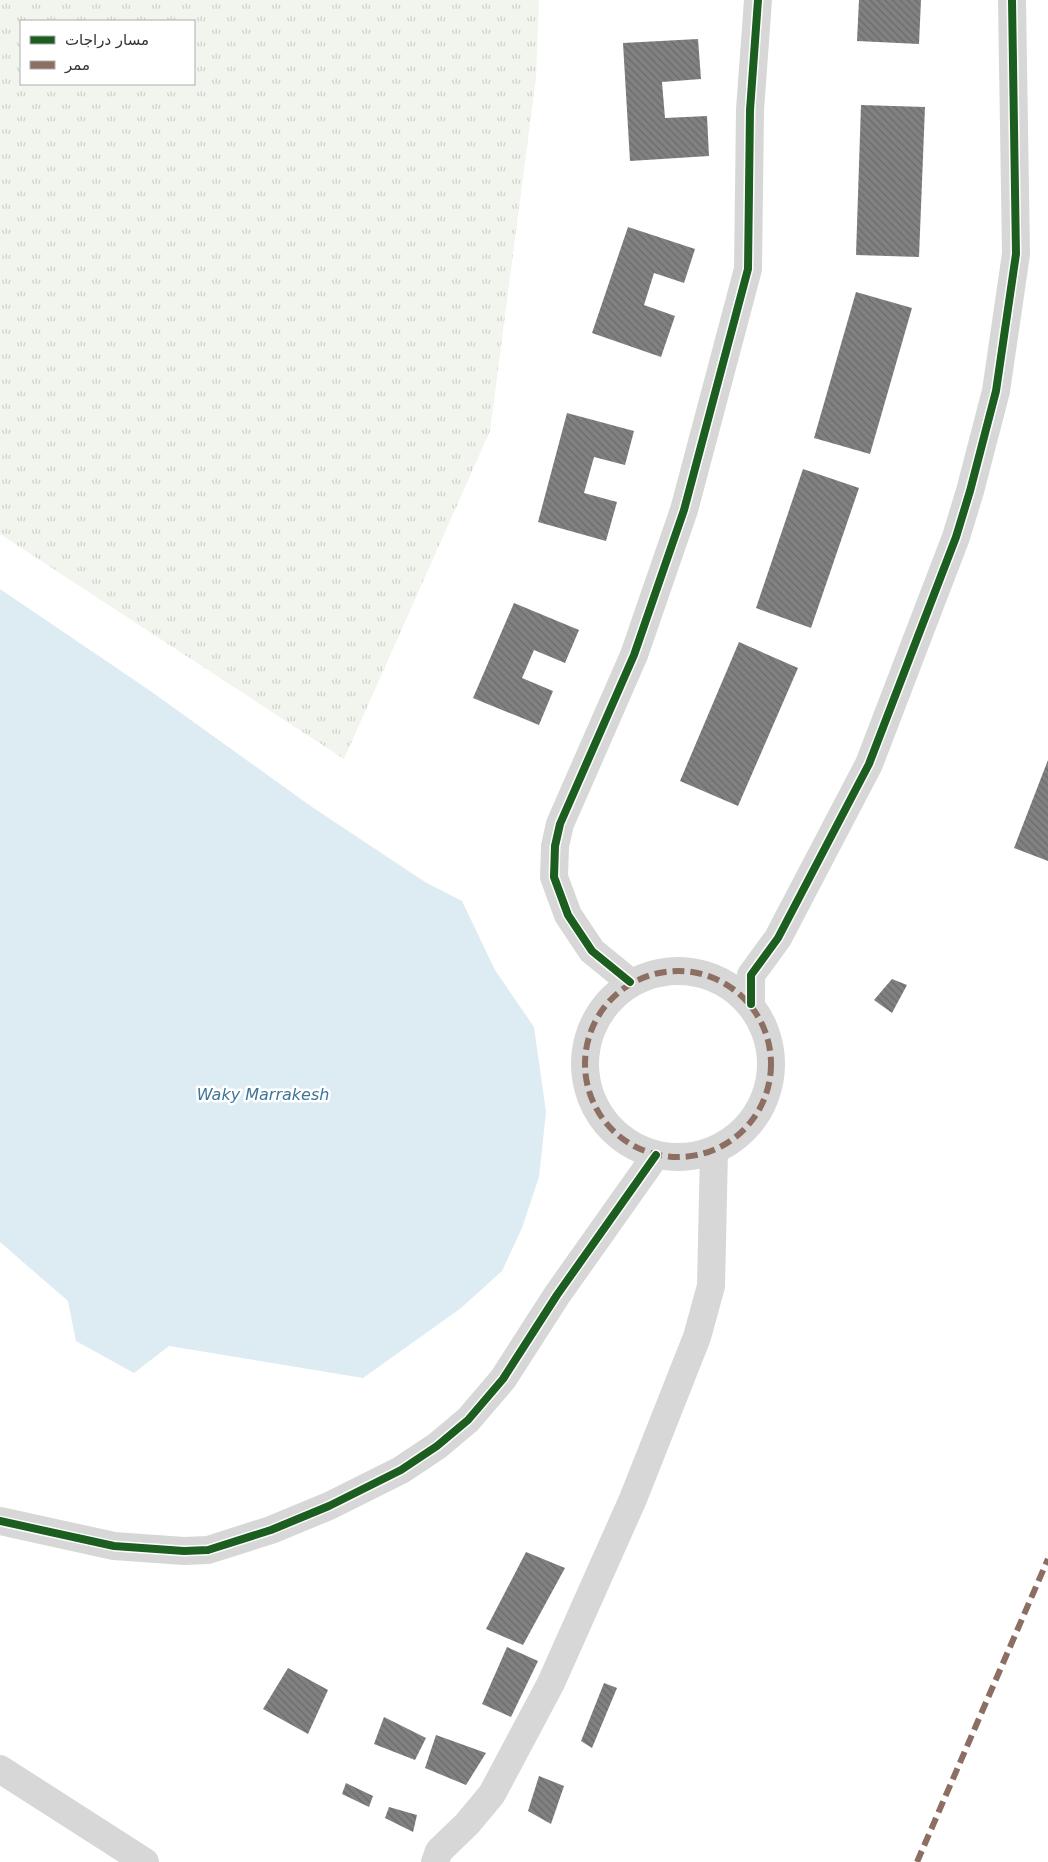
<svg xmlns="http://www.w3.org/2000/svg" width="1048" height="1862" font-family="'DejaVu Sans','Noto Sans Arabic',sans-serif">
<defs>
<pattern id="grass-tufts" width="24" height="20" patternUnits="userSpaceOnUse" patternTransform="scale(1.25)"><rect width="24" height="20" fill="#f1f5ed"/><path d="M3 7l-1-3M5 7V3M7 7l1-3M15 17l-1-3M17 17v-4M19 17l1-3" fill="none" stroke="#cfd2cc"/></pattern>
<pattern id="building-back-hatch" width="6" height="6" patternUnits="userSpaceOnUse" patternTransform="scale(1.25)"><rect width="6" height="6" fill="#818181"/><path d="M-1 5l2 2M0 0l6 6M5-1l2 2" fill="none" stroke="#6a6a6a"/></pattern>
</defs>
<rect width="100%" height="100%" fill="#fff"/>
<path fill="url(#grass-tufts)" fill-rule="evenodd" d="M0 0H539L536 77 490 431 344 759 0 534ZM21 21H194V84H21Z"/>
<path fill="#ddebf3" d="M0 589 149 690 312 807 425 882 462 901 495 970 534 1027 546 1112 539 1177 522 1228 502 1271 461 1308 363 1378 169 1346 134 1373 76 1341 68 1301 0 1242Z"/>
<g fill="url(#building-back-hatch)">
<path d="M859 0H921L919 44 857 41Z"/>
<path d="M698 39 701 79 662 82 665 118 707 116 709 156 630 161 623 43Z"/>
<path d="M861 105 925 107 919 257 856 255Z"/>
<path d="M628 227 695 249 684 283 654 273 644 305 675 316 661 357 592 333Z"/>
<path d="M856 292 912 308 870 454 814 438Z"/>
<path d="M567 413 634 431 625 465 594 457 584 493 617 502 606 541 538 522Z"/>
<path d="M803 469 859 488 811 628 756 608Z"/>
<path d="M514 603 579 630 565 663 534 650 522 678 553 691 539 725 473 698Z"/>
<path d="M739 642 798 668 738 806 680 781Z"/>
<path d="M1048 760V861L1014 848Z"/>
<path d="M892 979 907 985 892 1013 874 1000Z"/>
<path d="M526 1552 565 1568 523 1645 486 1629Z"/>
<path d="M507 1647 538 1661 511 1717 482 1704Z"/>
<path d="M288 1668 328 1690 308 1734 263 1709Z"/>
<path d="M604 1683 617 1688 592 1748 581 1741Z"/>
<path d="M384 1717 426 1738 415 1760 374 1744Z"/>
<path d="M436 1735 486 1753 466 1785 425 1768Z"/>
<path d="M539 1776 564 1786 551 1824 528 1811Z"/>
<path d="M346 1783 373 1796 369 1807 342 1794Z"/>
<path d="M389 1807 417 1815 413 1832 385 1818Z"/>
</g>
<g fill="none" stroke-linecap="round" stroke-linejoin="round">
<g stroke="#d7d7d7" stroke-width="28">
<circle cx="678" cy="1064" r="93"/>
<path d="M630 982 592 951 568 915 554 877 555 846 560 824 634 655 684 510 748 269 750 110 758 0"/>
<path d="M751 1004V975L778 938 869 764 956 537 970 491 996 391 1016 254 1012 0"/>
<path d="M0 1521 114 1546 184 1551 208 1550 271 1530 329 1506 401 1470 437 1446 468 1420 503 1379 557 1295 656 1155"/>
<path d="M0 1769 145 1862"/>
<path d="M435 1862 439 1851 467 1824 492 1794 551 1683 633 1499 697 1337 711 1286 714 1151"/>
</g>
<g stroke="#8d6e63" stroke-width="6" stroke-dasharray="12 6" stroke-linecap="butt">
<circle cx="678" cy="1064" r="93"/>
<path d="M917 1862 1048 1559"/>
</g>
<defs>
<g id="cycleway">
<path d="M630 982 592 951 568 915 554 877 555 846 560 824 634 655 684 510 748 269 750 110 758 0"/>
<path d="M751 1004V975L778 938 869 764 956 537 970 491 996 391 1016 254 1012 0"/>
<path d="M0 1521 114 1546 184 1551 208 1550 271 1530 329 1506 401 1470 437 1446 468 1420 503 1379 557 1295 656 1155"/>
</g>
</defs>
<use href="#cycleway" stroke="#fff" stroke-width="11"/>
<use href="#cycleway" stroke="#1b5e20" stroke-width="8"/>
</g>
<g text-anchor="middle" stroke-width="5" stroke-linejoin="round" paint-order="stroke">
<g font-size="16" font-style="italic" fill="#3f7597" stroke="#fff">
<text x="263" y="1100">Waky Marrakesh</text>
</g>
</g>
<rect x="20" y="20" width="175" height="65" fill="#ffffff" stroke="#adadad"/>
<rect x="30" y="36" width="25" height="8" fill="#1b5e20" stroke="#adadad"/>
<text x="65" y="45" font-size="15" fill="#333333">مسار دراجات</text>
<rect x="30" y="61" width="25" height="8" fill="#8d6e63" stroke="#adadad"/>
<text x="65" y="70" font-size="15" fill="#333333">ممر</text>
</svg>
